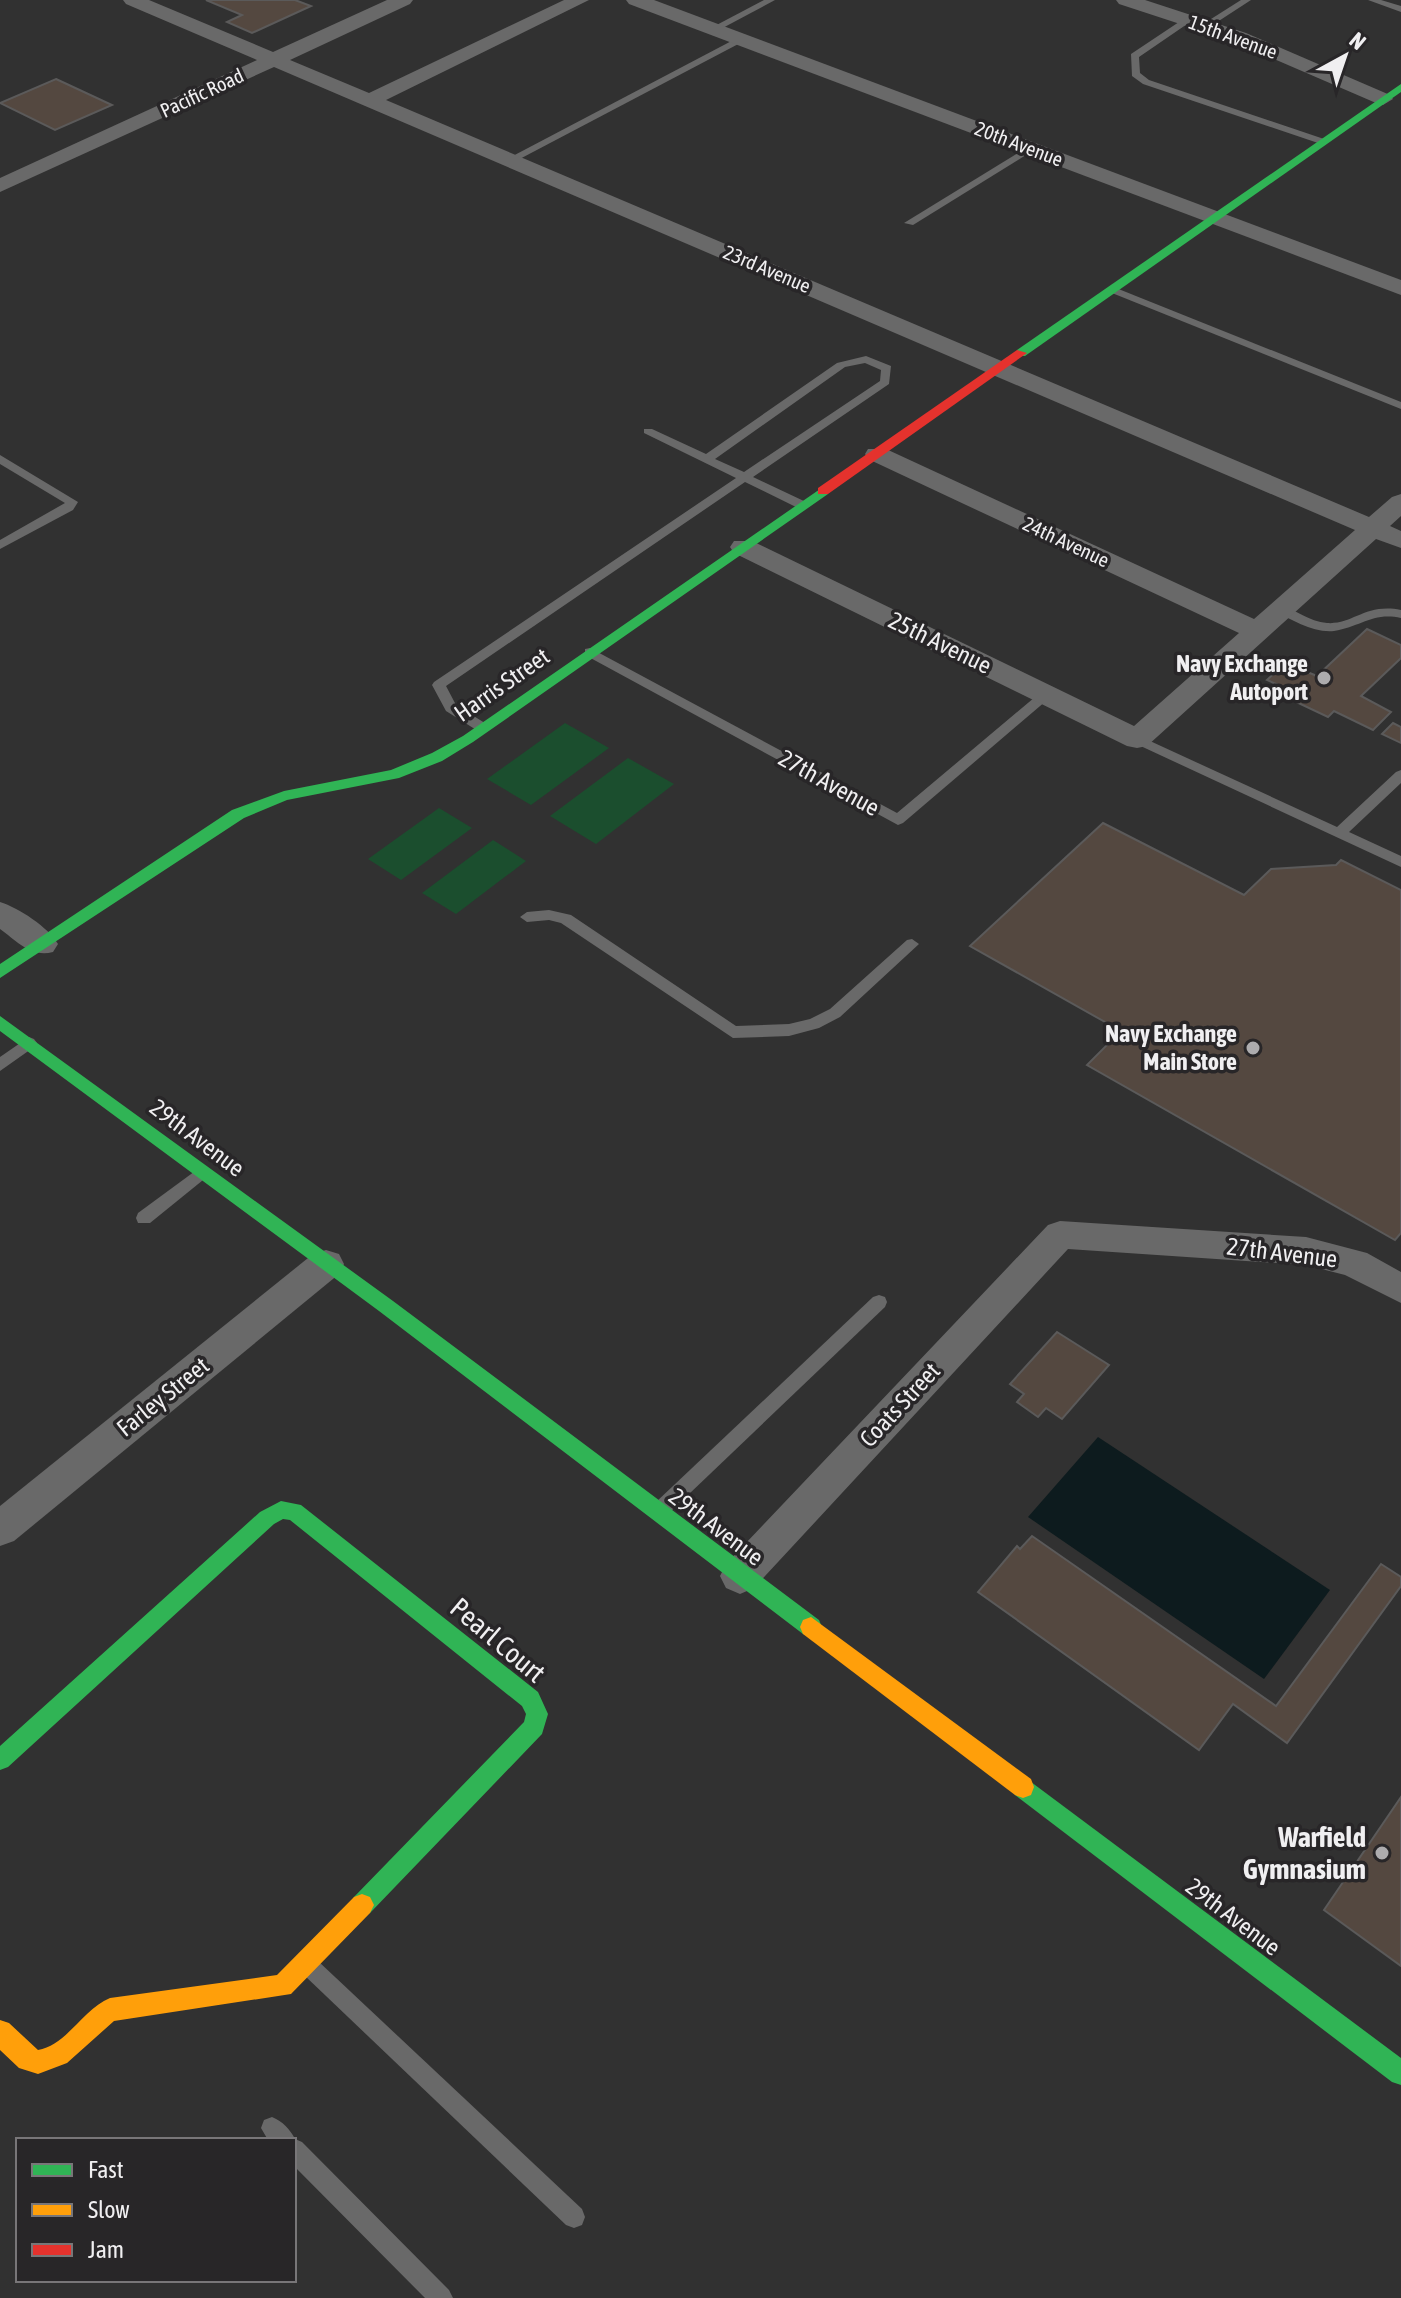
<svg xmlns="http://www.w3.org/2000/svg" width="1401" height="2298" font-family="'Asap Condensed',sans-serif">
<rect width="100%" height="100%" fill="#313131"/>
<g fill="#1b4e2e">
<path d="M565 723 609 748 531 805 487 779Z"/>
<path d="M628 758 674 784 596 844 550 816Z"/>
<path d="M439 808 472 828 401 880 368 859Z"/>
<path d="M493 840 526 861 456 914 422 893Z"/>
</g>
<path fill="#0d1b1e" d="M1098 1437 1330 1590 1264 1679 1028 1517Z"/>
<g fill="#544840" stroke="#5b5a5a" stroke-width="2">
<path d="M206 0H295L311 6 252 33 227 22 242 15Z"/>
<path d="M56 79 112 105 55 130 0 103Z"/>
<path d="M1367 629 1401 645V658L1361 696 1391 712 1373 730 1334 711 1328 717 1292 700 1299 694 1267 680 1285 663 1317 676Z"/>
<path d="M1393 723 1401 727V743L1382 734Z"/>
<path d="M1103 823 1244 895 1271 869 1336 865 1341 860 1401 890V1233L1395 1240 1087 1065 1121 1031 970 946Z"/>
<path d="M1057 1332 1109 1365 1062 1419 1046 1408 1038 1417 1017 1402 1024 1394 1010 1384Z"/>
<path d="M1032 1536 1276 1706 1381 1564 1401 1577V1586L1287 1743 1233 1704 1199 1750 978 1592 1017 1546 1020 1549Z"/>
<path d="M1401 1797V1966L1324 1910Z"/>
</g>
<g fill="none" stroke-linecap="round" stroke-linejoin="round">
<g fill="#696969" fill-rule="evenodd">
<path d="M764 0H775L717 31 709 29Z"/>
<path d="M1241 0H1251L1208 28 1200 26Z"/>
<path d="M1368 0H1381L1401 6V12Z"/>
<path d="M1185 18 1193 20 1139 57 1140 73 1149 80 1324 139V143H1318L1143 84 1132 76 1131 54Z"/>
<path d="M741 36 746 39 744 41 514 162 505 160Z"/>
<path d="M1031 145 1034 146V150L913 225 904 223Z"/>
<path d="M1111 286 1401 402V409L1107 291 1106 289Z"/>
<path d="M866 356 891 366 889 384 753 477 806 502V508H798L745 482 446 686 456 705 488 725V731H478L446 711 432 685 434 682 736 478 644 433V429H652L706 454 837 363ZM865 363 881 370 880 381 744 472 715 459 845 367Z"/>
<path d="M0 455 78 502 73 510 0 549V540L65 503 0 464Z"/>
<path d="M1279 604C1295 609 1309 622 1327 623 1353 625 1365 603 1401 610V618C1372 612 1361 627 1334 631 1313 633 1292 620 1275 611V605Z"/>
<path d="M590 648 897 813 1041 692 1046 691 1053 695 903 823 898 825 585 655V649Z"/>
<path d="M1137 735 1337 827 1396 772 1401 770V783L1349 832 1401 856V867L1132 742V736Z"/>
<path d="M549 910 571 915 736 1026 789 1024 810 1019 830 1009 907 940 912 939 919 944 840 1017 819 1028 789 1036 733 1038 561 923 549 920 527 922 520 917 527 912Z"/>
<path d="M29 1037 34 1039 37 1043 34 1047 0 1071V1057Z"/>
<path d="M202 1166 208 1168 210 1172 208 1176 150 1223H138L136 1218 138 1213Z"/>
<path d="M879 1295 885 1297 887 1302 885 1307 667 1515 661 1517 655 1515 652 1509 655 1503 873 1297Z"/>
<path d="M311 1957 318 1961 582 2209 585 2217 582 2225 574 2228 566 2225 304 1975 300 1968 304 1961Z"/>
<path d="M272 2117C282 2121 290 2129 295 2139L302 2142 449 2290 453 2298H425L294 2166V2140H268L261 2128 264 2120Z"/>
</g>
<g fill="#696969" fill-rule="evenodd">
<path d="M123 0H149L273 52 387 0H413L410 4 290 60 369 93 564 0H589L386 100 1369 517 1392 497 1401 494V516L1390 526 1401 531V548L1376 539 1147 746 1137 748 1127 746 734 553 730 547 734 541H752L1134 726 1239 633 868 459 865 454 868 449H886L1254 619 1355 530 274 67 0 192V178L257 60 126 4Z"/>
<path d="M626 0H654L1401 280V295L629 4Z"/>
<path d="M1116 0H1145L1246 33 1390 95 1393 99 1383 105 1376 103 1232 41 1119 4Z"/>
<path d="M0 902C19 908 48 927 58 944L53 952C31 958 17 941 0 929Z"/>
<path d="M1060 1221 1306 1237 1367 1253 1401 1272V1303L1345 1275 1306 1265 1068 1249 754 1588 740 1594 726 1588 720 1576 726 1564 1048 1225Z"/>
<path d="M326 1250 339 1254 344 1264 339 1274 14 1541 0 1546V1506L313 1254Z"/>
</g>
<g fill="#30b455" fill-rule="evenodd">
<path d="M1401 84V92L1025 356H1017V350Z"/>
<path d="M823 487 828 488V494L473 742 442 761 399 778 287 800 244 818 0 978V964L232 810 284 791 391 770 432 753 463 736Z"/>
<path d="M0 1016 393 1301 819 1620 822 1627 819 1634 811 1637 803 1634 379 1311 0 1031Z"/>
<path d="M281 1501 301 1505 538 1692 548 1714 542 1734 370 1913 362 1916 354 1913 350 1905 354 1897 524 1722 526 1714 522 1706 290 1520 283 1519 274 1524 8 1767 0 1770V1746L260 1512Z"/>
<path d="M1023 1776 1401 2058V2085L1392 2082 1015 1795 1012 1787 1015 1779Z"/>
</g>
<g fill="#ff9f0a" fill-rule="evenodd">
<path d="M811 1617 1031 1779 1034 1787 1031 1795 1023 1798 1015 1795 803 1634 800 1627 803 1620Z"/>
<path d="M362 1894 370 1897 374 1905 370 1913 291 1994 114 2021 67 2063 38 2074 19 2068 0 2050V2020L9 2023 38 2050C67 2045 83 2009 110 1998L277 1975 354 1897Z"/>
</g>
<path fill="#e5322d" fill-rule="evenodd" d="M1017 350 1027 353 828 494H818V488Z"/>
</g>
<g fill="#adacae" stroke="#282628" stroke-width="3">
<circle cx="1324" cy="678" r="8"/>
<circle cx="1253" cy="1048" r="8"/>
<circle cx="1382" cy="1853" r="8"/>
</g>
<g text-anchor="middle" stroke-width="7" stroke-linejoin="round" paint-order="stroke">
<g font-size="20" fill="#f0eff1" stroke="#282628">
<text transform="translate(1233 37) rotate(20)" y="7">15th Avenue</text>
<text transform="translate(202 93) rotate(-25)" y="7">Pacific Road</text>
<text transform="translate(1019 144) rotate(21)" y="7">20th Avenue</text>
<text transform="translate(767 269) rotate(23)" y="7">23rd Avenue</text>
<text transform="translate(1066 542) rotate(25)" y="7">24th Avenue</text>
</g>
<g font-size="24" fill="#f0eff1" stroke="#282628">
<text transform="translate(940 643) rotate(26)" y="8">25th Avenue</text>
<text transform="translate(502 685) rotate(-35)" y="8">Harris Street</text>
<text transform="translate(829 783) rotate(29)" y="8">27th Avenue</text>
<text transform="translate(197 1138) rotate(37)" y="8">29th Avenue</text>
<text transform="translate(1282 1253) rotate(7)" y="8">27th Avenue</text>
<text transform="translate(163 1397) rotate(-39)" y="8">Farley Street</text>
<text transform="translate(900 1405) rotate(-47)" y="8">Coats Street</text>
<text transform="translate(716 1527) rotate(37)" y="8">29th Avenue</text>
<text transform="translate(1233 1917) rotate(37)" y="8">29th Avenue</text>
</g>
<g font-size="24" font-weight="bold" fill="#f0eff1" stroke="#282628" text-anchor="end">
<text x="1308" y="672">Navy Exchange<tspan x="1308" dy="28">Autoport</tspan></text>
<text x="1237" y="1042">Navy Exchange<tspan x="1237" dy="28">Main Store</tspan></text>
</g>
<g font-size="28" fill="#f0eff1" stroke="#282628">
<text transform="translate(498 1640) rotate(40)" y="10">Pearl Court</text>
</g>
<g font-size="28" font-weight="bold" fill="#f0eff1" stroke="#282628" text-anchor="end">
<text x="1366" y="1847">Warfield<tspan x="1366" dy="32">Gymnasium</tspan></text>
</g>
</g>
<rect x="16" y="2138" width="280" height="144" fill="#282628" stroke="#787678" stroke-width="2"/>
<rect x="32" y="2164" width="40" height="12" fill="#30b455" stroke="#787678" stroke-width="2"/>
<text x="88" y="2178" font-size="24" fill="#f0eff1">Fast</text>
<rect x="32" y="2204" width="40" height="12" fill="#ff9f0a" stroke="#787678" stroke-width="2"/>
<text x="88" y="2218" font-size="24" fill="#f0eff1">Slow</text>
<rect x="32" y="2244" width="40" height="12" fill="#e5322d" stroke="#787678" stroke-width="2"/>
<text x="88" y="2258" font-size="24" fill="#f0eff1">Jam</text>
<g transform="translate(1345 56) rotate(40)" stroke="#282628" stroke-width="6" paint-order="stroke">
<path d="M0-6L14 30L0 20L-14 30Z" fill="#f0eff1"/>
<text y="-12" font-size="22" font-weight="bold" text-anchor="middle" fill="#f0eff1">N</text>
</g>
</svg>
